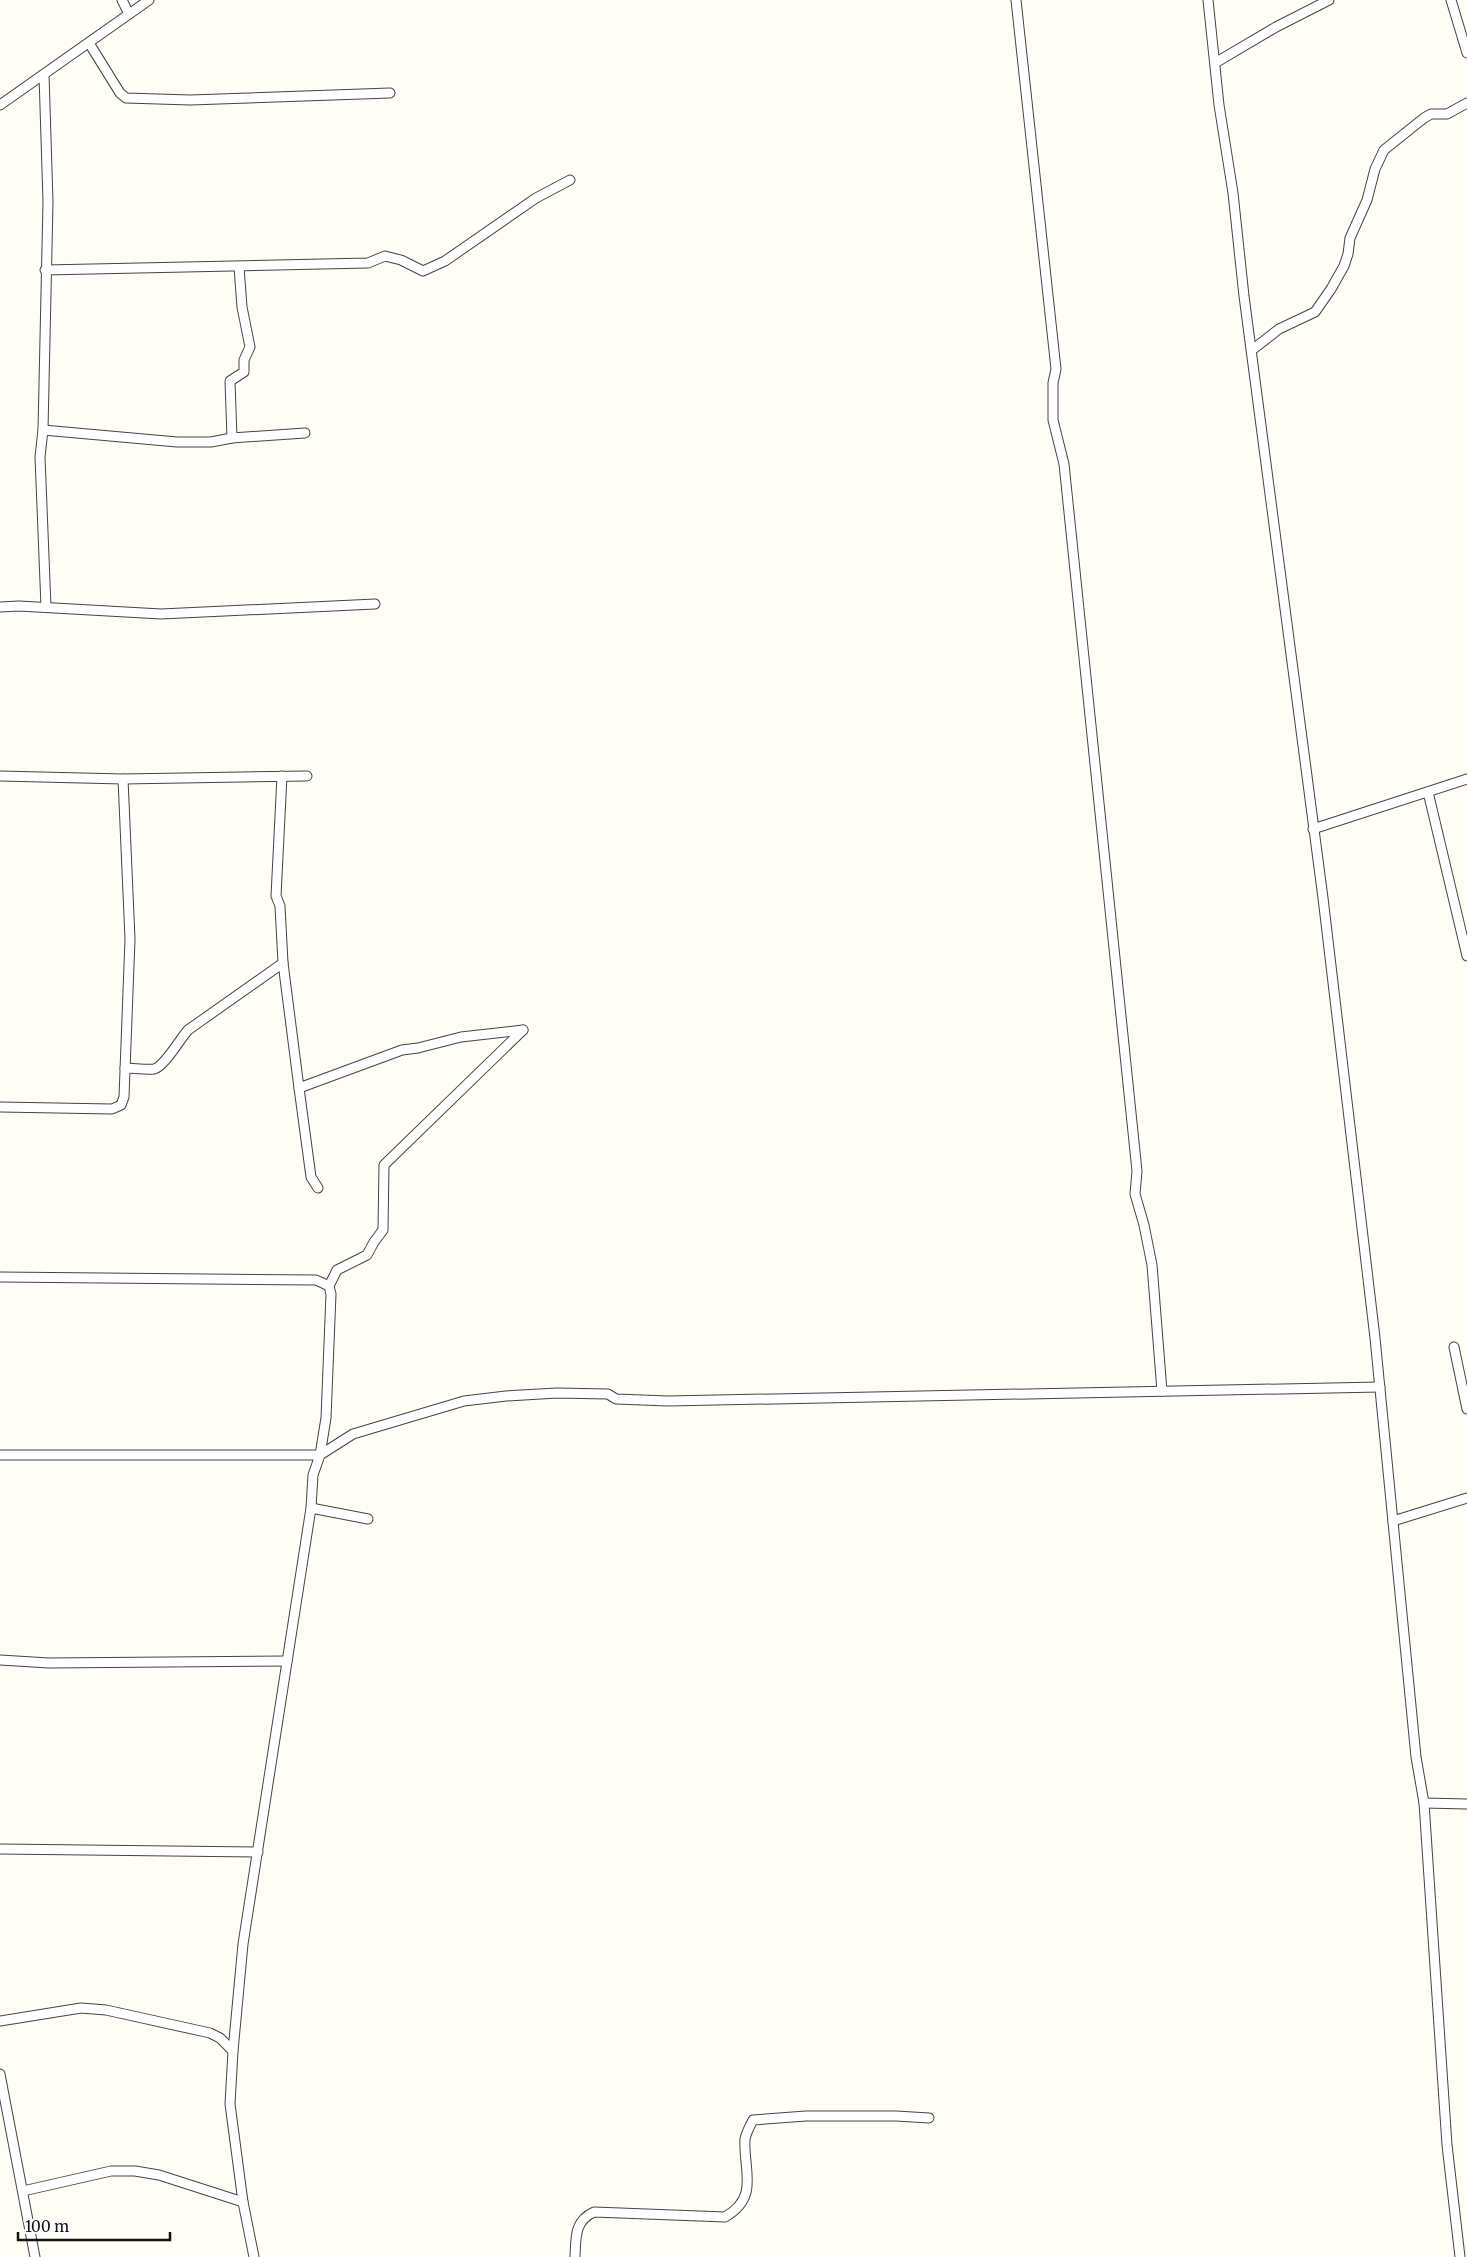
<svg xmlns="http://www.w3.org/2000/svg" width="1467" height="2257" font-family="Merriweather,serif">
<rect width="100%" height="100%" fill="#fffdf5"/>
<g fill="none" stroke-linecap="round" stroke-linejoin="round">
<defs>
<g id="minor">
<path d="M122 0 129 14"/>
<path d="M1016 0 1056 369 1053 383V420L1064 464 1137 1171 1135 1194 1144 1225 1152 1265 1162 1391"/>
<path d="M1208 0 1219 105 1233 193 1244 296 1323 898 1375 1338 1416 1757 1424 1803 1447 2145 1460 2257"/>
<path d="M1451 0 1467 53"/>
<path d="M89 43 120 93 126 98 190 100 390 93"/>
<path d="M1215 63 1276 27 1329 0"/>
<path d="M44 75 48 202 43 430 40 457 46 607"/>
<path d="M0 105 149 0"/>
<path d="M45 270 368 263 385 256 401 260 423 271 445 261 536 198 570 180"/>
<path d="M1252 350 1279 329 1315 312 1331 289 1344 266 1348 254 1350 238 1367 200 1375 169 1384 150 1424 118 1431 114H1447L1467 103"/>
<path d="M43 430 177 442H211L232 438 305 433"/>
<path d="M232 438 230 381 244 372V360L250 347 242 307 239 267"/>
<path d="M0 607 19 606 161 614 375 604"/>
<path d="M0 776 123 779 307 776"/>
<path d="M282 776 276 896 280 906 283 963 299 1088 402 1050 418 1048 461 1037 523 1030"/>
<path d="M1428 792 1467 956"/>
<path d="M1313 829 1467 779"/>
<path d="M125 1068C134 1068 145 1070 154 1069 164 1067 180 1039 188 1030L283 963"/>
<path d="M299 1088 311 1177 318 1188"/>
<path d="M0 1107 112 1109 121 1105 124 1097 130 939 123 779"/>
<path d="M0 1277 316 1280 329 1286 331 1294 326 1418 320 1455 353 1434 464 1401 506 1396 557 1393 608 1394 616 1399 668 1401 1380 1387"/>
<path d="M329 1286 337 1270 367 1255 374 1242 383 1230 384 1165 523 1030"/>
<path d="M1454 1347 1467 1409"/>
<path d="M0 1455H320L313 1475 311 1508 243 1944 233 2051 230 2104 243 2202 254 2257"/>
<path d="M311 1508 368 1519"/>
<path d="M1393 1521 1467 1498"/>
<path d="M0 1660 49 1663 287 1661"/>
<path d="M1424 1803 1467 1804"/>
<path d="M0 1849 258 1852"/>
<path d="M0 2021 81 2008 106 2010 210 2033 220 2038 233 2051"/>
<path d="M0 2074 35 2257"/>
<path d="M23 2191 111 2171H135L159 2175 243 2202"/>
<path d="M575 2257C576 2238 574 2221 594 2212L725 2217C760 2197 743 2170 745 2139 746 2133 750 2126 753 2120L806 2116H896L929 2118"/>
</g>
</defs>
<use href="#minor" stroke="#444" stroke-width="11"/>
<use href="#minor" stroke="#fff" stroke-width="9"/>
</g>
<path d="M18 2232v8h152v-8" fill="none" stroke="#111111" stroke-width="2.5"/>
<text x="25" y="2232" font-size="15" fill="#111111" stroke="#ffffff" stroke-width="4" paint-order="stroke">100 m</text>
</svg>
